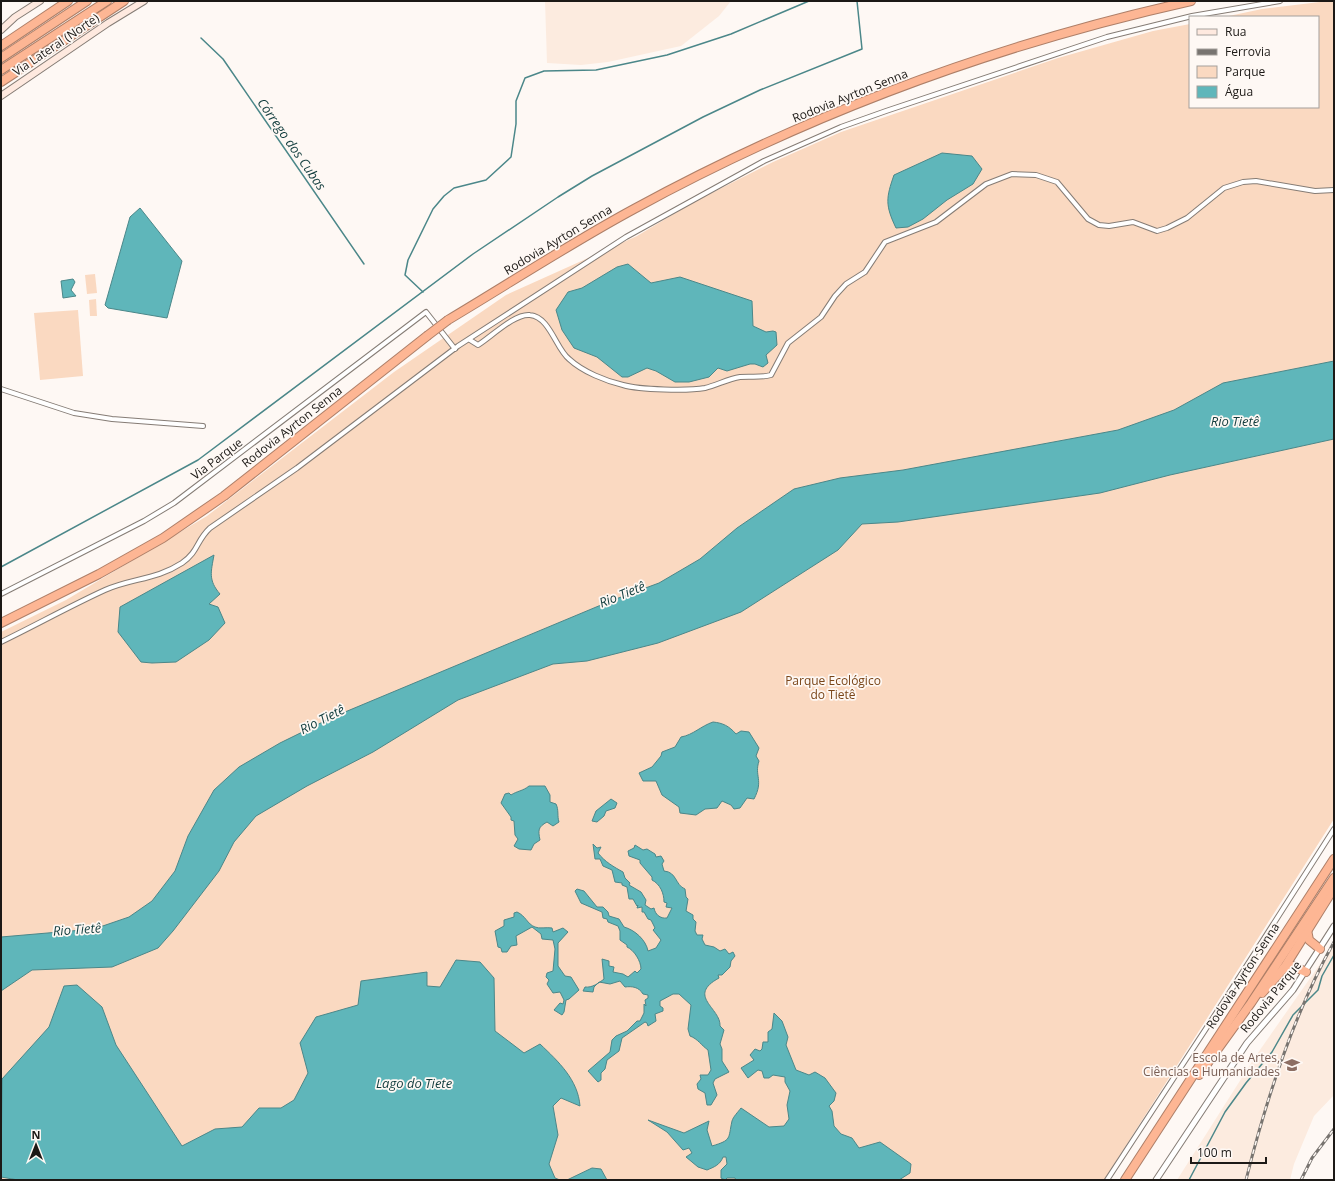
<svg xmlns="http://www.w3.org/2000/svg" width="1335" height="1181" font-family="'Open Sans',sans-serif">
<rect width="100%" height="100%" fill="#fef8f4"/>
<g fill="#fcebdf">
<path d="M545 1H731L719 16 681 46 608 62 581 65 547 63Z"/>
<path d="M1334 944V1095L1314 1116 1294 1164 1290 1180H1177L1255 1057Z"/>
</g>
<g fill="#fad9c1">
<path d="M1328 1H1334V819L1104 1180H1V632L66 600 207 516 394 372 506 295 637 236 692 203 773 162 841 132 1058 58 1153 31 1190 24V107H1318V17H1224L1262 9Z"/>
<path d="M95 274 97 293 87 294 85 275Z"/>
<path d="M96 299 97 316H90L89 300Z"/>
<path d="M78 310 83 376 40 380 34 313Z"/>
</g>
<g fill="#5fb6ba" stroke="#4b8789">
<path d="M942 153 972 156 982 169 973 184 947 200 923 219 908 227 896 228C885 205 886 198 894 175Z"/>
<path d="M140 208 182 261 167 318 108 308 105 305 130 217Z"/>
<path d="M628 264 651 283 680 277 752 301 753 326 766 332 773 331 776 332 777 345 766 355 768 363 763 367 755 364H750L727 371 718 368 709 377 689 382H675L656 371 647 368 628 377H622L597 357 574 348 562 330 556 310 568 292 582 288 617 267Z"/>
<path d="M73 279 75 282 71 290 76 296 63 298 61 281Z"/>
<path d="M1334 361V439L1170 475 1100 493 898 522 862 524 838 550 741 612 658 643 587 661 553 664 458 700 373 752 307 786 256 816 234 842 219 871 173 931 158 948 112 967 32 970 1 991V937L94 929 129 917 152 901 175 871 188 836 214 790 239 767 280 743 333 717 613 600 659 583 700 559 737 528 794 489 840 478 903 470 1118 430 1174 410 1223 383Z"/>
<path d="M214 555C211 572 208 580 220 594L209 604 218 607 225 623 209 640 176 662 152 663 141 662 118 632 120 607Z"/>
<path d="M713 722C723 723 729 726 736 734L741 731 749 732 759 748 756 756 759 761C754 776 764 780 754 799L747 798 740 808 734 809 731 805 722 801 717 808 705 809 696 815 680 813 679 807 662 795 656 781H643L639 773 652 767 661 756 662 752 675 747 681 737C693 735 701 726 713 722Z"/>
<path d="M529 786H545L550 795V802L556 804C559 810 557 816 559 822L553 826 547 822C538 827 538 830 540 840L534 844 531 850 519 849 514 846 518 839 515 835 514 821 511 820V817L501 803 505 794 509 793 511 795C517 791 523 791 529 786Z"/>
<path d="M611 799 617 803 615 808 606 811 604 816 597 822 592 821 596 811Z"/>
<path d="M593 844 597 848 601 847 598 853C605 862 614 867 623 872L625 878 630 883 629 885 641 892 646 900 645 905 651 909 654 908C655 914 660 919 667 918L672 908 666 907 667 903 664 902C664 893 660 884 652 880V877L640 863V860L629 856 628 851 634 848 635 845 643 850 647 849 655 854 656 857 661 856 664 861 662 864 664 871C677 872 675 885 685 889L686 897 688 899 686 911 693 915V919L696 922 695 931 697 935H703L702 939 705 945 714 947 720 951 725 949 729 954 733 952 735 956 731 961 730 967 722 975H718L719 978C686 996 721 1008 720 1026L724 1030 720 1044 722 1049V1061L729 1072 715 1079 713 1083 717 1095 711 1105H707L705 1093 698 1089 697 1084 701 1079 700 1075H708L711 1070 708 1050C701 1045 698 1039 690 1036L688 1029 691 1005 679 994H673L660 1001V1006L663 1008V1011L655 1014 656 1021 648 1026 647 1023 645 1022 622 1038 619 1051 607 1060 605 1069 601 1073V1080L598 1082 588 1071 610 1052 612 1040 616 1036 627 1031 637 1021H640L644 1013V1004L646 1006 645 1000 648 998V995L643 994C639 987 632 986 625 987L620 981 610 984 599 982 594 987 593 992 583 991 585 987C592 988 599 983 604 979L602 959 609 961V966L614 967 613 972 623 974 628 977 635 971 637 973 641 969C641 961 634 950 627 947V945L620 940V931L618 926 608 922 607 919 603 918 602 912 581 903 575 891 577 889 584 891 597 907H603L608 912 609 916 619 919 624 927C635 930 646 940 648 951L656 948 661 940 653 930 655 928 651 920 648 919 644 912H642V907L637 908 638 905 637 906 633 899H629L627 887 622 885V883L615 882 612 870 603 866 600 859H595Z"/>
<path d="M517 912C526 916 527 924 535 927 539 929 547 927 552 928L553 932 563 928 568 932 558 943V966L565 976 571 977 579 990 569 999 566 1000 564 1012 562 1015 554 1010 560 1003 563 1004 564 1000 560 992 553 993 547 984 549 980 546 977 547 973 553 971 555 949 553 940 542 939 541 934 532 927 516 936 517 945 511 946 507 952H502L501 948 498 947 495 931 504 926V920L514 917V913Z"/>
<path d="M456 960 480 962 494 978 495 1031 524 1053 540 1044C559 1062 578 1080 580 1106L561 1098 553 1106 558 1135 549 1164 555 1178 560 1180H18L1 1177 2 1079 49 1027 64 986 77 985 102 1007 116 1045 182 1146 215 1129 242 1127 259 1108H281L294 1100 308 1073 300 1043 316 1017 358 1005 361 981 427 972V986L440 987Z"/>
<path d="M774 1013 782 1021 788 1037 786 1045 796 1070 809 1075 815 1072 825 1078 836 1093 834 1101 829 1106 832 1111 834 1126 841 1134 852 1138 859 1148 880 1142 911 1164 910 1173 899 1180H736L735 1178H727L725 1180 721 1178V1170L727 1164 726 1157H723C720 1165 714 1167 707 1170L698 1167 686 1157 692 1153 689 1148 683 1150 667 1132 648 1120 684 1133 709 1121 707 1130 712 1146C732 1140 728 1139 732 1121 733 1117 738 1112 741 1108L769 1127 784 1126 789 1119 787 1105 790 1091 785 1082V1077L773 1075 769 1078H764L762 1071 758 1070 748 1078 741 1068 754 1060 750 1055 755 1049 760 1051 762 1049 763 1042H768V1032L772 1029Z"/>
<path d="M592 1168 601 1169 607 1180H567Z"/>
</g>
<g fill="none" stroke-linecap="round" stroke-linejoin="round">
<g stroke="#4b8789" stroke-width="1.5">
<path d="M201 38 223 59 364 264"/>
<path d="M423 292 405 275 408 260 433 209 444 196 454 188 486 180 511 157 516 124V101L525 78 544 71 596 70 667 55 731 34 809 1"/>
<path d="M1 567 198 460 473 254 558 197 592 176 703 117 760 90 862 49 857 1"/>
<path d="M1189 1180 1225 1112 1246 1083 1272 1052 1293 1015 1318 990 1322 976 1334 955"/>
</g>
<defs>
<g id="minor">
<path d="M470 340 478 345C491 337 515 313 530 315 550 317 556 349 569 359 583 372 606 381 623 385 640 390 688 391 705 388 717 385 728 379 740 377 750 376 761 378 771 375L788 343 821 317 835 296 846 284 865 272 885 242 936 222 986 184 1012 174 1036 175 1057 182 1088 219 1099 225 1109 226 1133 222 1157 231 1167 228 1187 218 1224 188 1243 182 1256 181 1315 191 1334 190"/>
<path d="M1 389 74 413 112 419 203 426"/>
<path d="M1 594 144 521 174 503 426 312 455 349"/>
<path d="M1 642C36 625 70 606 105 590 132 578 156 580 182 563 199 551 196 541 210 528L297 468 458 346 626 237 764 161 841 127 886 111 1107 37 1192 16 1280 1"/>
<path d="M1107 1180 1228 995 1334 829"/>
</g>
<path id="tertiary" d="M1156 1180 1247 1043 1293 990 1334 926"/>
<g id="secondary">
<path d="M1 30 15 17 40 1"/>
<path d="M1 96 108 23 144 1"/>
</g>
<g id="motorway">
<path d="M1 46 68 1"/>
<path d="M1 58 87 1"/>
<path d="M1 70 107 1"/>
<path d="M1 82 124 1"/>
<path d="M448 320C510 283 571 243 634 209 808 114 998 44 1191 1"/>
<path d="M1 623 99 574 163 538 224 496 427 336"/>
<path d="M1307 930 1309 940 1320 949"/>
<path d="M1284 968 1293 966 1306 972"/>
<path d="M1262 993 1284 968 1334 888"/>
<path d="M1199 1075 1251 1003 1334 878"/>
<path d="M1125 1180 1334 859"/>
</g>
</defs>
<use href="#minor" stroke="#857c75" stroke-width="6"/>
<use href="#tertiary" stroke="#857c75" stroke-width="7"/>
<use href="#secondary" stroke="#857c75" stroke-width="8"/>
<use href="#motorway" stroke="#ae7f68" stroke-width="10"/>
<use href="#minor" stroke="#fff" stroke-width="4"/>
<use href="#tertiary" stroke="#fff" stroke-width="5"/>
<use href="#secondary" stroke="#fee9df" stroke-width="6"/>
<use href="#motorway" stroke="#fdb694" stroke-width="8"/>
<defs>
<g id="rail">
<path d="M1246 1180C1266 1100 1293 1015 1334 942"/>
<path d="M1301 1180 1312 1158 1334 1129"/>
</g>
</defs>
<use href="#rail" stroke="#787470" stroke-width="3"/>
<use href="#rail" stroke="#fef8f4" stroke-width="1.5" stroke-dasharray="4.5" stroke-linecap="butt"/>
<defs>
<path id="motorway-bridge" d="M427 336 448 320"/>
</defs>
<use href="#motorway-bridge" stroke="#ae7f68" stroke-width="10" stroke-linecap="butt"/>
<use href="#motorway-bridge" stroke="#fdb694" stroke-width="8"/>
</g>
<defs>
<symbol id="university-bare" viewBox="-9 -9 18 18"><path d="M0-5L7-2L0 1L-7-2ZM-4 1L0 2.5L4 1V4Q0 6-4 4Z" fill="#8d6e63" stroke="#fef8f4" stroke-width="2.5" paint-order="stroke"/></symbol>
</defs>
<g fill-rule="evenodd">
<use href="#university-bare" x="1281" y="1054" width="22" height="22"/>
</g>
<g text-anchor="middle" stroke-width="3.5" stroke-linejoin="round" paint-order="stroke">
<g font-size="12" fill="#1c1916" stroke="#fef8f4">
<text transform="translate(56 45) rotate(-34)" y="4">Via Lateral (Norte)</text>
<text transform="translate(850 96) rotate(-22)" y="4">Rodovia Ayrton Senna</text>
<text transform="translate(558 240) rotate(-31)" y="4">Rodovia Ayrton Senna</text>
<text transform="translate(292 427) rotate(-38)" y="4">Rodovia Ayrton Senna</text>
<text transform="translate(217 459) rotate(-37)" y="4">Via Parque</text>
<text transform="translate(1243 976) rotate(-57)" y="4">Rodovia Ayrton Senna</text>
<text transform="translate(1271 997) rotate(-51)" y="4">Rodovia Parque</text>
</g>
<g font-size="12" fill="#7a4619" stroke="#fef8f4">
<text x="833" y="685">Parque Ecológico<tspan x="833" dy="14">do Tietê</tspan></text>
</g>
<g font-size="12" fill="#785e54" stroke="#fef8f4" text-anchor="end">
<text x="1280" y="1062">Escola de Artes,<tspan x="1280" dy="14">Ciências e Humanidades</tspan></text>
</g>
<g font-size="13" font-style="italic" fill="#113c3d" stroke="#fef8f4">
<text transform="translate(292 144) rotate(55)" y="5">Córrego dos Cubas</text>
<text x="1235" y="426">Rio Tietê</text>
<text transform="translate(622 594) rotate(-22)" y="5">Rio Tietê</text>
<text transform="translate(322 719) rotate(-27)" y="5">Rio Tietê</text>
<text transform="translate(77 929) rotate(-4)" y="5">Rio Tietê</text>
<text x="414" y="1088">Lago do Tiete</text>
</g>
</g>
<rect width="1335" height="1181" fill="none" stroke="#1c1916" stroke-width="4"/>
<rect x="1189" y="16" width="130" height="92" fill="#fef8f4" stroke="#a49f9b"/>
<rect x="1197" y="29" width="20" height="6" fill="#fee9df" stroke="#a49f9b"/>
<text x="1225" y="36" font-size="12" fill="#1c1916">Rua</text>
<rect x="1197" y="49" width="20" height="6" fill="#787470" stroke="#a49f9b"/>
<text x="1225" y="56" font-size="12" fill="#1c1916">Ferrovia</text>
<rect x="1197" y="66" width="20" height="12" fill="#fad9c1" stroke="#a49f9b"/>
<text x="1225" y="76" font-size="12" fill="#1c1916">Parque</text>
<rect x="1197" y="86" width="20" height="12" fill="#5fb6ba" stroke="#a49f9b"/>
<text x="1225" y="96" font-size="12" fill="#1c1916">Água</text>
<g transform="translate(36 1145)" stroke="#fef8f4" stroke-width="3" paint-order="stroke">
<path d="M0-3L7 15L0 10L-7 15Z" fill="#1c1916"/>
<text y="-6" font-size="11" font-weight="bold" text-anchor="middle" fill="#1c1916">N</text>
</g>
<path d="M1191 1157v6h75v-6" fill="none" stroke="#1c1916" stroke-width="2"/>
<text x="1197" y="1157" font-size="12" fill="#1c1916" stroke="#fef8f4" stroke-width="3" paint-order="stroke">100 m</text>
</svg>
